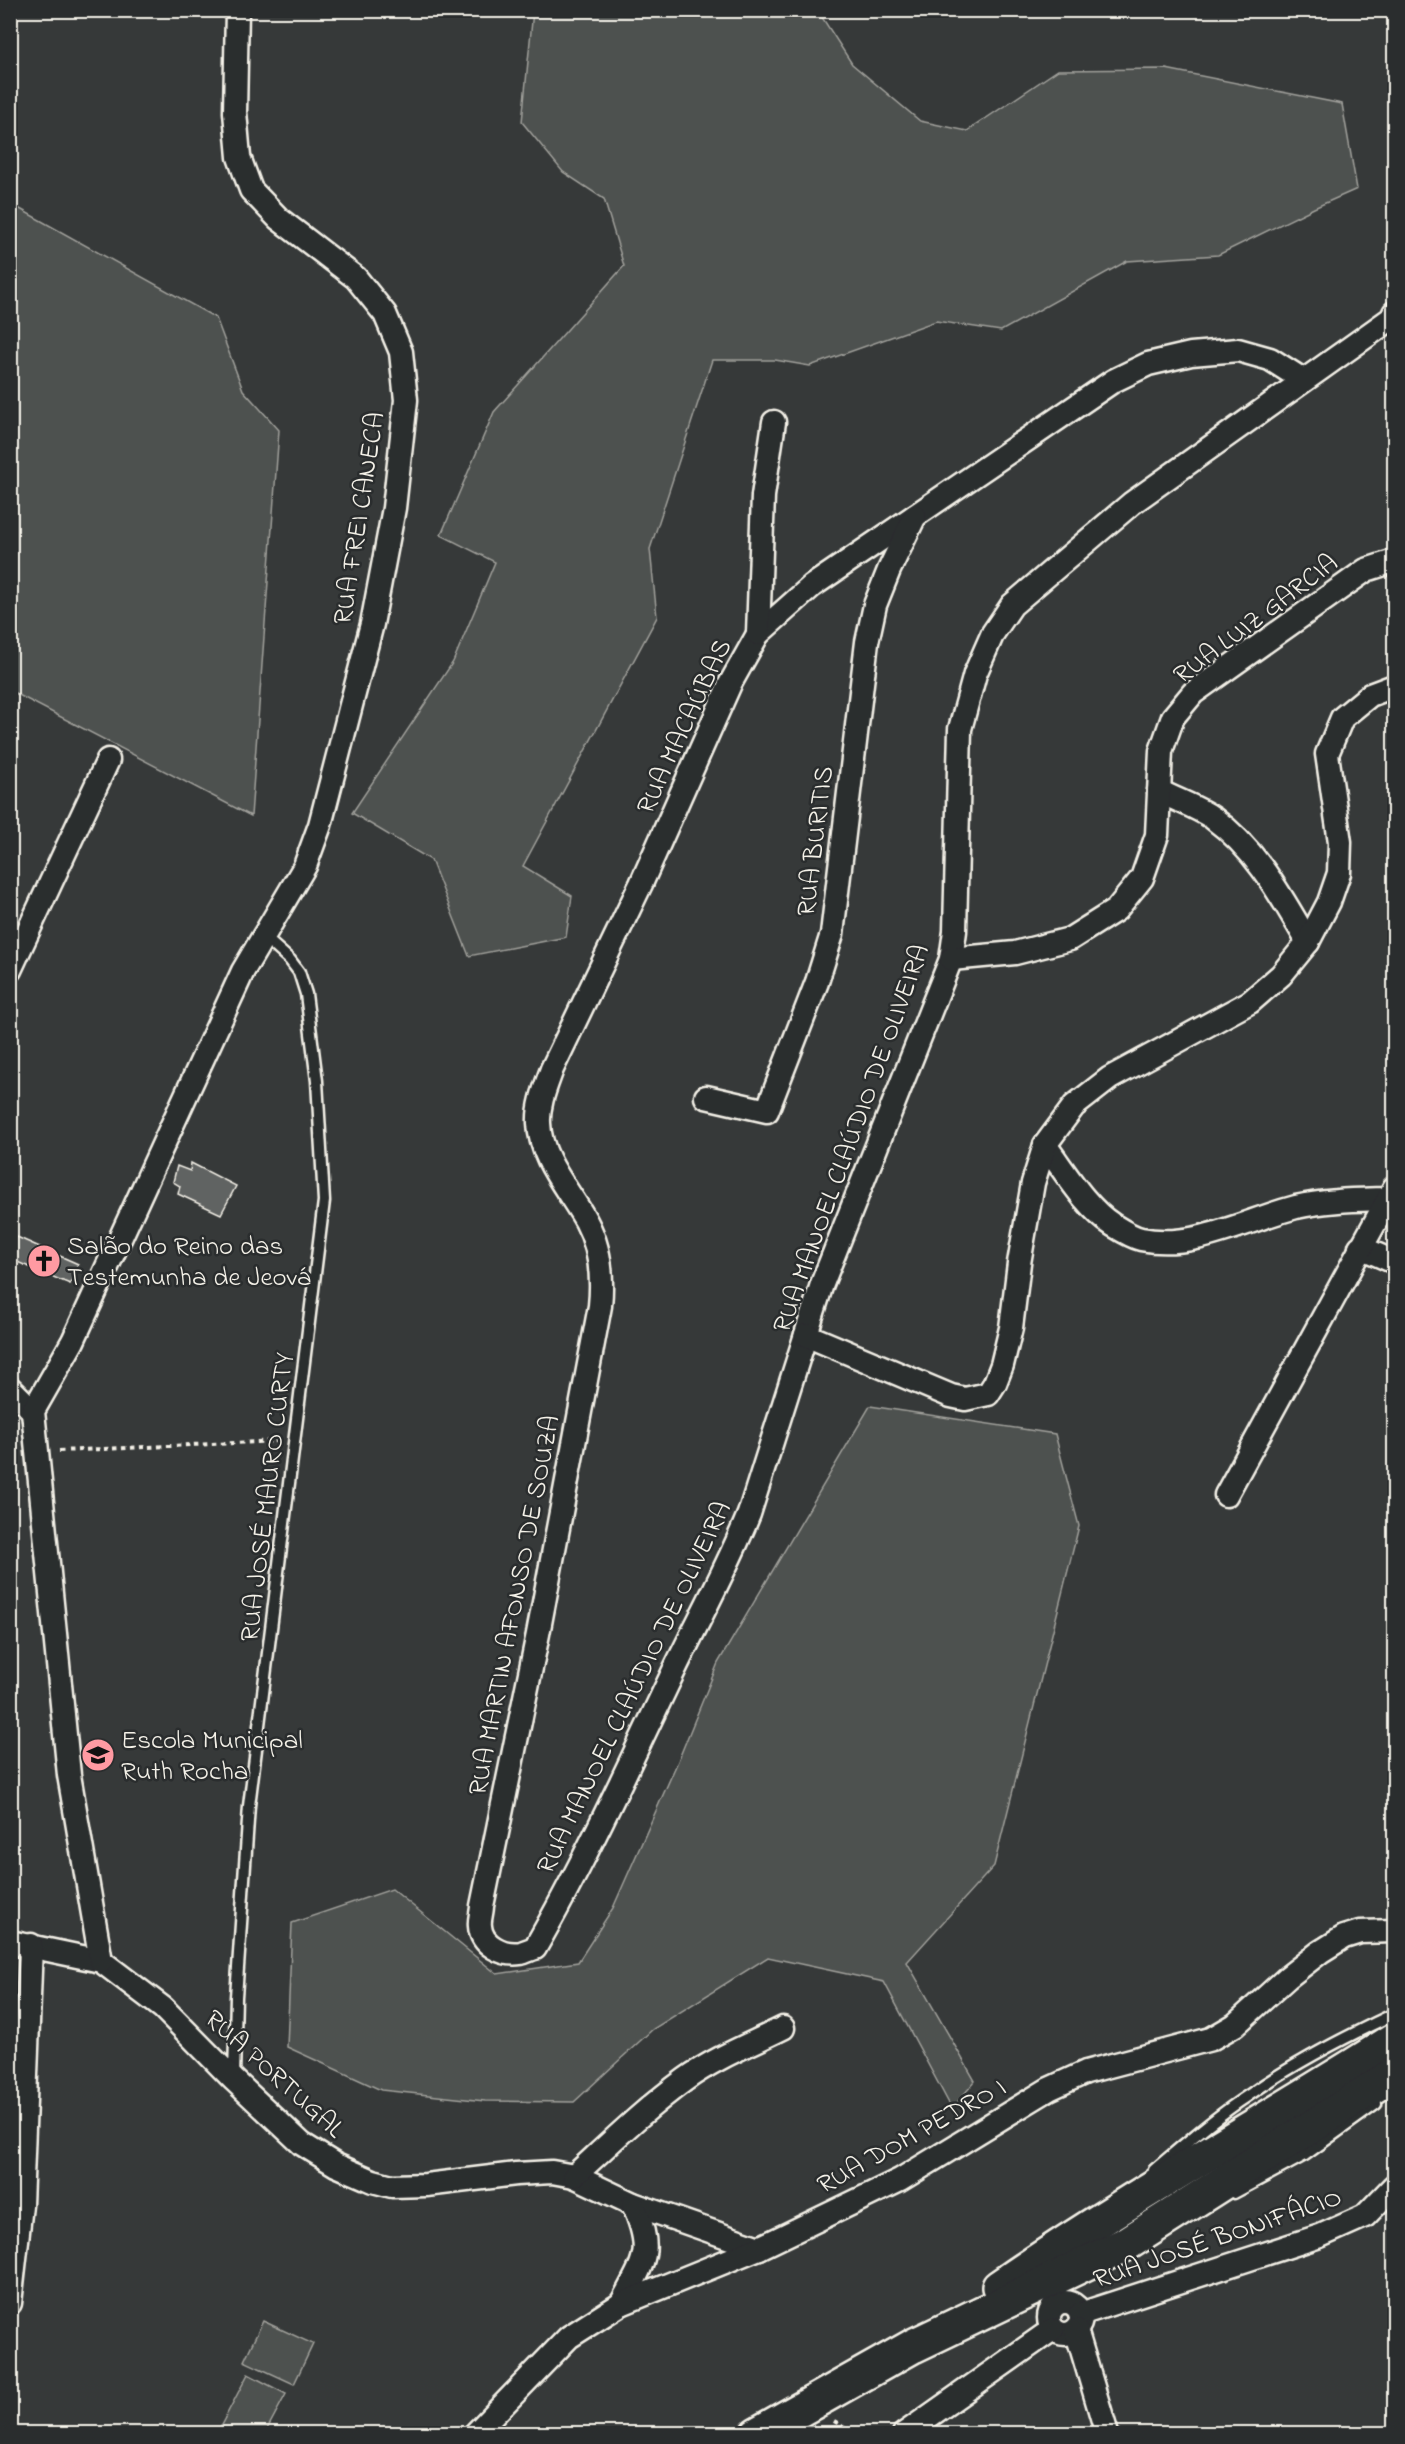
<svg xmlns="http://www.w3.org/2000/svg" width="1405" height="2444" font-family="'Indie Flower',sans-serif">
<rect width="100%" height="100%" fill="#363939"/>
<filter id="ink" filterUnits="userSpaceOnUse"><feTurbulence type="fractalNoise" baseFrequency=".0167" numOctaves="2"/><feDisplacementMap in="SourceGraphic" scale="12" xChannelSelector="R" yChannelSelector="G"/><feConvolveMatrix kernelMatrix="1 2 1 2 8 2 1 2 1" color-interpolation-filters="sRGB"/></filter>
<g filter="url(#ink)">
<path fill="#434645" d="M84 1748H110L113 1762H84Z"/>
<g fill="#4e514f" stroke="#a1a19c" stroke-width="1.5">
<path d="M533 11H818L852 64 920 121 967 131 1058 70 1166 69 1342 104 1357 189 1314 208 1218 255 1127 261 1001 331 936 321 810 366 775 360H712L650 549 657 617 523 866 572 896 566 937 469 956 431 860 352 813 453 662 495 562 441 535 494 412 624 266 604 199 563 172 522 122Z"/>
<path d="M11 204 216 318 243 390 279 430 251 816 11 691Z"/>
<path d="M870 1406 1055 1434 1079 1526 994 1866 907 1962 975 2081 952 2109 884 1982 768 1957 653 2029 574 2102 485 2101 381 2090 287 2047 292 1923 392 1889 497 1974 578 1962 613 1908 678 1761 718 1663Z"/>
<path d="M263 2321 313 2344 294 2384 244 2361Z"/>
<path d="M248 2374 286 2394 265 2433H217Z"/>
</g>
<g fill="#616362" stroke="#f4f1e8" stroke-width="1.5">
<path d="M191 1163 236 1186 221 1214 178 1194 180 1186 173 1182 177 1166 190 1171Z"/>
<path d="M17 1237 78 1264 70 1284 10 1259V1252Z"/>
</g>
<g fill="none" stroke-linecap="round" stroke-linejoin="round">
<defs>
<g id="service">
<path d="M234 2077 236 1997 249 1806 324 1201 317 1081 306 994 299 972 290 960 263 936"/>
<path d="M1154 2170C1185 2144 1215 2117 1249 2095 1294 2063 1345 2037 1394 2014"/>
<path d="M1234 2193 1305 2155 1376 2104"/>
</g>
<g id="minor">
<path d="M1303 380 1270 359 1238 350 1191 354 1148 364 1113 381 812 586 758 634 730 684 641 884 552 1069C546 1086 538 1104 539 1123 540 1159 569 1190 586 1221 600 1247 603 1277 600 1306L538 1634 482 1906C482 1912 479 1920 480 1926 481 1945 503 1956 521 1953 525 1952 531 1949 535 1948 585 1861 627 1769 670 1679 696 1624 726 1571 749 1514L822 1284 951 959 955 931 960 729 975 674 993 633 1012 605 1132 503 1392 318 1394 313"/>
<path d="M758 634 763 496 774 422"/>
<path d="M1159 791C1176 800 1197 807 1213 818 1257 850 1281 896 1308 942"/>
<path d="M951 959 1015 953 1070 939 1116 910 1142 878 1157 835 1161 751 1173 717 1193 693 1366 570 1394 561"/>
<path d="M10 970 108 760"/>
<path d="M706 1097 767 1111 817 982 832 934 867 642 875 605 889 570 915 516"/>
<path d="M1045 1145C1064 1170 1086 1208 1113 1225 1121 1230 1132 1237 1141 1239 1194 1250 1246 1220 1296 1207 1326 1200 1357 1200 1387 1199"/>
<path d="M1360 1247 1394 1262"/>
<path d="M806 1335 951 1396 965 1399 988 1394 995 1383 1002 1365 1011 1328 1019 1263 1033 1183 1045 1145 1074 1106 1110 1078 1250 1002 1281 975 1308 942 1329 902 1339 873 1340 842 1327 754 1342 718 1370 695 1394 686"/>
<path d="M10 1388 33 1411"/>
<path d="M1226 1495 1394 1188"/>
<path d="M10 1942 101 1961 163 2008 234 2080 302 2144 336 2165 373 2181 392 2186 426 2185 516 2174 552 2172 574 2176 633 2204 759 2248"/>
<path d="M101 1961 69 1775 33 1411 73 1341 243 971 305 866 320 825 372 624 394 508 406 400 401 352 385 314 356 278 279 219 251 190 239 157 235 112 237 10"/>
<path d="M574 2176C610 2143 646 2108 686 2079 715 2058 751 2044 783 2028"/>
<circle cx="1065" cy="2318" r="16"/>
<path d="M10 2303 21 2205 31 1945"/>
<path d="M621 2304C645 2259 654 2252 633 2204"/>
<path d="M1080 2314 1320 2236 1365 2216 1394 2186"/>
<path d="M1076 2330 1107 2434"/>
<path d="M475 2434 569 2337 621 2304 759 2248 900 2180 1049 2089 1086 2072 1211 2039 1235 2025 1288 1977 1320 1952 1344 1937 1360 1932 1394 1931"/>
<path d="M904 2434 1053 2329"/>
</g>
<g id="primary">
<path d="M999 2287C1126 2199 1263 2123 1394 2040"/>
<path d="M757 2434 913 2346 1128 2243 1394 2074"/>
</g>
</defs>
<use href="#service" stroke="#f4f1e8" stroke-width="15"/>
<use href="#minor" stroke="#f4f1e8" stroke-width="27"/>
<use href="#primary" stroke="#f4f1e8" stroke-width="38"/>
<g stroke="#f4f1e8" stroke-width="4" stroke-dasharray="4.5 4.5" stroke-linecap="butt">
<path d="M59 1451 279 1441"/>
<path d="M834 2421 856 2434"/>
</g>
<use href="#service" stroke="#2a2d2e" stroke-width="10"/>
<use href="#minor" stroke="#2a2d2e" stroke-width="22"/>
<use href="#primary" stroke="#2a2d2e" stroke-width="33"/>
</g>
</g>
<defs>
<symbol id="church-disc" viewBox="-11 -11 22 22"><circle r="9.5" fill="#ff9aa2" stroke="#2a2d2e"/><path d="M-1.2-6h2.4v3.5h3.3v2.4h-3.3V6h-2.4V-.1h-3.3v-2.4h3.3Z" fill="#111"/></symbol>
<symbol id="school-disc" viewBox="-11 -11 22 22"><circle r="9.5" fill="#ff9aa2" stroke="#2a2d2e"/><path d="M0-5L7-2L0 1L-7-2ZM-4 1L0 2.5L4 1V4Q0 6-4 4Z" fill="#111"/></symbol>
</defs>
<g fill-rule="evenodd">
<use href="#church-disc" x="25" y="1242" width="38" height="38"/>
<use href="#school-disc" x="79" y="1736" width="38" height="38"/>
</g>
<g text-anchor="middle" stroke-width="5" stroke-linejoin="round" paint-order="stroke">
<g font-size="27" fill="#f4f1e8" stroke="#2a2d2e">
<text transform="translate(358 518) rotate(-81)" y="9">RUA FREI CANECA</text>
<text transform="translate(1255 618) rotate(-37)" y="9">RUA LUIZ GARCIA</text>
<text transform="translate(683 726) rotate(-65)" y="9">RUA MACAÚBAS</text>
<text transform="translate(814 841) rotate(-83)" y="9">RUA BURITIS</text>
<text transform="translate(850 1138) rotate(-70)" y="9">RUA MANOEL CLAÚDIO DE OLIVEIRA</text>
<text transform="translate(266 1497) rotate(-83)" y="9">RUA JOSÉ MAURO CURTY</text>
<text transform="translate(513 1605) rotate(-79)" y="9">RUA MARTIN AFONSO DE SOUZA</text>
<text transform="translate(633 1687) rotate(-64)" y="9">RUA MANOEL CLAÚDIO DE OLIVEIRA</text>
<text transform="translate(275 2073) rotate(42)" y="9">RUA PORTUGAL</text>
<text transform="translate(911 2135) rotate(-29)" y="9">RUA DOM PEDRO I</text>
<text transform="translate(1217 2237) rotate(-19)" y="9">RUA JOSÉ BONIFÁCIO</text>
</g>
<g font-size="27" fill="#f4f1e8" stroke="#2a2d2e" text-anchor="start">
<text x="67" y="1254">Salão do Reino das<tspan x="67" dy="31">Testemunha de Jeová</tspan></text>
<text x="121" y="1748">Escola Municipal<tspan x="121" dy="31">Ruth Rocha</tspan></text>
</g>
</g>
<rect width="1405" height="2444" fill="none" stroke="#2a2d2e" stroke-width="36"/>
<rect x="18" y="18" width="1369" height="2408" fill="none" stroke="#f4f1e8" stroke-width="2" filter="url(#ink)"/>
</svg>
